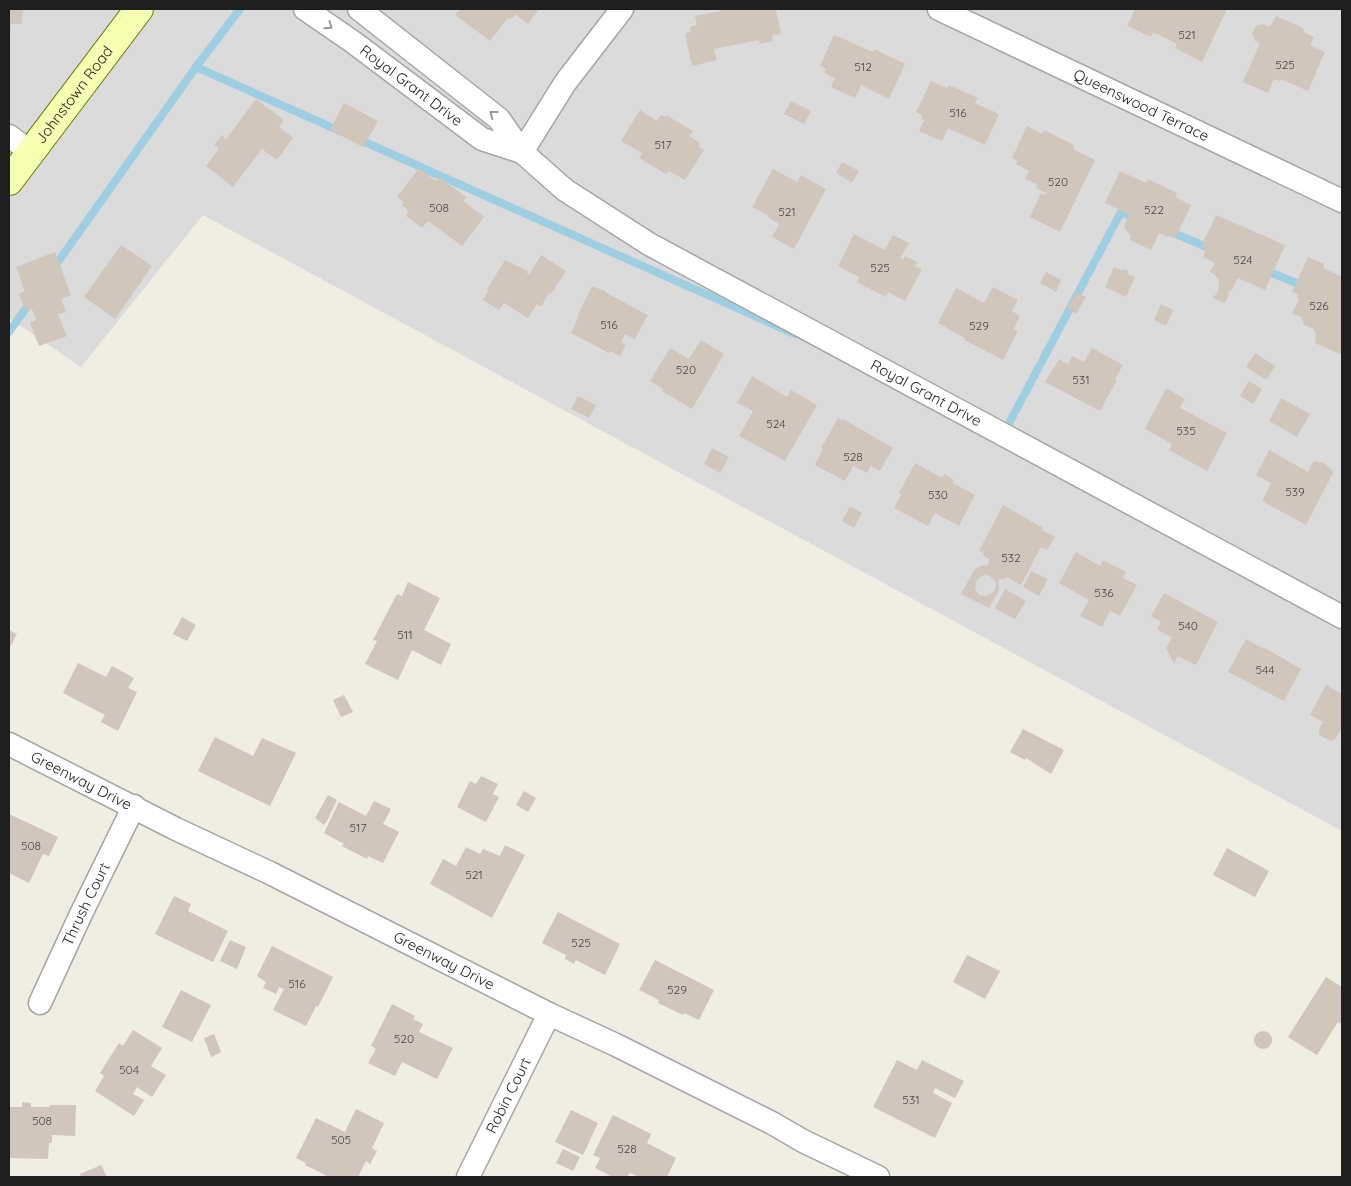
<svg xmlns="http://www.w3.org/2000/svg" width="1351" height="1186" font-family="Quicksand,sans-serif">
<rect width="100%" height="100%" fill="#f0ede3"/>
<path fill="#dcdbdb" d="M9 9H1342V831L203 215 81 367 9 318Z"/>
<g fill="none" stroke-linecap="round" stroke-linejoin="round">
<g stroke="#9ecee2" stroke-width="8">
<path d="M196 67 340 131"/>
<path d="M358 139 795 334"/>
<path d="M1169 231 1211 249"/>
<path d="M53 269 196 67 240 9"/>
<path d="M1264 270 1304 286"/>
<path d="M9 332 31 301"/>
<path d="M1006 429 1121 212 1137 219"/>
</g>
</g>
<g fill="#d0c6bb" fill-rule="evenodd">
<path d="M9 9H23L22 24H11L10 35H9Z"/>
<path d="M460 9H539L528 24 515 14 510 20 508 18 490 41 455 15Z"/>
<path d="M721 9H776L781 34 772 35 773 41 760 44 759 40 714 49 717 60 692 66 685 33 691 32 690 27 697 25 695 16 721 11Z"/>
<path d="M1135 9H1227L1202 62 1175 48 1177 44 1153 32 1151 37 1127 26Z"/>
<path d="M1276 16 1303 28 1304 32 1314 37 1310 45 1325 52 1308 91 1281 79 1280 81 1274 79 1268 93 1243 82 1260 43 1255 41 1252 34 1256 26 1263 24 1268 27 1269 25 1271 26Z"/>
<path d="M834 35 873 52 874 49 905 64 889 99 861 85 855 98 831 87 835 78 829 76 824 72 826 69 820 66Z"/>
<path d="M931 81 947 88 949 85 978 98 975 103 999 114 985 145 948 128 942 141 919 131 924 120 921 119 922 115 916 112Z"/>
<path d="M256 99 284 120 279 127 293 138 277 160 262 149 233 187 206 166 219 148 214 145 222 135 226 139Z"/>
<path d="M791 101 811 111 804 124 784 114Z"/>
<path d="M344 103 378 121 363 147 330 130Z"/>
<path d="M640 110 657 121 661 115 665 117 666 115 693 131 689 136 700 143 698 146 704 150 685 180 669 171 666 174 639 158 642 153 621 141Z"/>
<path d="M1027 126 1042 134 1044 130 1074 145 1073 149 1095 160 1060 232 1030 217 1041 193 1045 195 1046 193 1036 188 1037 184 1025 179 1029 171 1016 164 1018 161 1012 158Z"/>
<path d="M842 162 859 171 852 183 836 173Z"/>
<path d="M419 168 436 181 439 177 466 197 463 201 484 217 462 246 428 221 422 228 406 216 409 211 402 205 404 202 397 197Z"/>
<path d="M773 169 797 182 801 175 826 189 794 249 772 237 779 224 768 217 769 216 752 207Z"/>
<path d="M1120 171 1146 183 1148 179 1177 193 1175 197 1191 205 1176 237 1169 234 1168 237 1159 233 1151 250 1130 240V235L1124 227 1129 215 1105 203Z"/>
<path d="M1216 215 1285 245 1265 290 1238 278 1232 290 1228 292 1229 295 1225 303 1213 298 1218 291 1219 280 1214 274 1210 272 1215 263 1203 257 1206 249 1201 247Z"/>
<path d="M854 234 885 250 893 235 909 243 900 258 903 260 905 256 917 262 915 266 922 269 905 301 888 292 886 297 857 282 859 277 838 266Z"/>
<path d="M121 245 152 266 115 319 84 297Z"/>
<path d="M55 252 71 295 61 299 66 312 58 314 67 336 39 346 30 323 36 320 32 309 26 311 19 294 25 291 16 267Z"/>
<path d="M541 255 566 271 551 294 549 293 541 307 537 304 528 318 504 303 499 310 483 300 489 290 487 289 505 260 528 271 527 274 529 275Z"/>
<path d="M1308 257 1324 264 1323 268 1342 277V355L1315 343 1316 336 1314 329 1304 325 1301 317 1292 313 1299 299 1297 298 1298 294 1292 292Z"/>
<path d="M1114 267 1123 271V269L1128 271 1127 274 1135 277 1126 297 1105 287Z"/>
<path d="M1046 272 1061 280 1056 292 1040 283Z"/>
<path d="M592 286 607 292 606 293 648 315 635 339 625 334 621 342 626 345 620 356 610 351 609 353 571 333 578 318 577 316Z"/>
<path d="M993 287 1018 300 1012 311 1020 316 1014 329 1018 331 1003 360 964 340 965 338 938 323 956 288 984 303Z"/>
<path d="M1077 292 1086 297 1076 314 1067 308Z"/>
<path d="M1161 304 1173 310 1166 326 1154 320Z"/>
<path d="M701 340 724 354 692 409 662 391 663 389 650 381 670 348 689 359Z"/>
<path d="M1092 348 1123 365 1115 379 1117 380 1100 411 1045 382 1059 359 1068 364 1072 356 1084 362Z"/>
<path d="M1255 353 1275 366 1266 380 1246 367Z"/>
<path d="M752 376 787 397 791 390 817 405 785 461 739 436 753 411 737 403Z"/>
<path d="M1249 381 1262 389 1253 404 1240 396Z"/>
<path d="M1166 388 1185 399 1180 408 1227 433 1207 471 1169 450 1172 444 1145 429Z"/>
<path d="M578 396 596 405 589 418 571 409Z"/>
<path d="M1281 398 1310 414 1297 437 1269 421Z"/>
<path d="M838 418 843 420V419L893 448 880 471 871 466 867 473 853 466 845 481 815 465 823 449 821 448Z"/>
<path d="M712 448 729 457 720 473 704 464Z"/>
<path d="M1269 450 1308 472 1313 462 1316 461 1319 463 1322 462 1332 470 1333 473 1306 525 1262 501 1271 483 1256 475Z"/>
<path d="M915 463 942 478 944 474 954 480 953 483 975 495 959 526 935 513 928 526 894 508 901 494 899 493Z"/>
<path d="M1003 505 1043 528 1042 530 1055 537 1047 550 1041 547 1021 585 1006 577 1004 580 999 578V590L989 608 961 594 975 569 984 565 987 566 990 560 984 556 983 552 979 551ZM985 575 990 576 995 581 996 587 994 592 986 596 980 595 976 591 975 587 977 580 980 577Z"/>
<path d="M850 506 862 513 854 528 842 521Z"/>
<path d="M1076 552 1100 566 1103 560 1126 572 1123 578 1137 585 1120 616 1110 611 1102 627 1080 616 1089 600 1059 583Z"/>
<path d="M1031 571 1048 579 1039 596 1023 587Z"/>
<path d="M408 582 440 598 424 630 451 644 441 665 412 650 398 680 365 664 377 641 373 640 397 594 402 596Z"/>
<path d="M1005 589 1026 601 1015 619 995 608Z"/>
<path d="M1164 593 1218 622 1196 665 1178 656 1174 664 1166 648 1172 638 1157 629 1161 622 1151 616Z"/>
<path d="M182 617 196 625 187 641 173 634Z"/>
<path d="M9 630 17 634 9 649Z"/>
<path d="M1246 639 1264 649 1265 648 1301 669 1284 701 1228 672Z"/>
<path d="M78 663 106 677 112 666 134 678 128 688 137 692 118 731 101 722 105 715 63 693Z"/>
<path d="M1326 685 1342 694V732L1340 731 1335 739 1331 741 1319 735V730L1323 722 1310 715Z"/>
<path d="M344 695 353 712 341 717 333 700Z"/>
<path d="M1023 729 1064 750 1051 774 1026 758 1025 760 1010 752Z"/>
<path d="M215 737 253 756 262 738 296 753 270 806 198 771Z"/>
<path d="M481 776 498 784 493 794 499 797 486 822 457 807 470 781 476 784Z"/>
<path d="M524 791 536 798 528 812 516 805Z"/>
<path d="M328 795 337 800 326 823H325L324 825 315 818Z"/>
<path d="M374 801 391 809 383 824 399 832 383 863 368 856 367 859 342 846 344 844 324 833 339 802 366 816Z"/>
<path d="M9 814 58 837 49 856 43 854 29 883 9 873Z"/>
<path d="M505 845 525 855 492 918 430 884 443 859 456 866 466 847 480 854 483 849 500 856Z"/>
<path d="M1227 848 1269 871 1255 897 1213 875Z"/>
<path d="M174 896 191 904 188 911 228 931 213 962 155 934Z"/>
<path d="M558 912 620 944 605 975 576 960 574 964 565 959 566 955 542 943Z"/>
<path d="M230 940 246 947 237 969 220 961Z"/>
<path d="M272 946 333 977 318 1007 316 1006 306 1026 273 1010 284 989 279 987 276 994 263 988 266 982 257 976Z"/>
<path d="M967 955 1000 971 985 999 953 982Z"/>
<path d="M655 960 714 990 699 1020 684 1013 683 1015 658 1003 659 1000 639 990Z"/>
<path d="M1326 977 1342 987V1021L1340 1024 1338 1022 1317 1055 1288 1037Z"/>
<path d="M181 990 211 1005 192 1042 162 1027Z"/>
<path d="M392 1004 415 1016 413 1019 423 1024 419 1032 453 1048 437 1079 402 1062 395 1076 368 1063 376 1049 371 1046Z"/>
<path d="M133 1030 162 1048 151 1066 166 1075 152 1097 137 1087 133 1094 144 1100 134 1116 95 1091 104 1076 100 1073 119 1043 123 1046Z"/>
<circle cx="1263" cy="1040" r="9"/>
<path d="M214 1034 221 1052 211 1057 204 1038Z"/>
<path d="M897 1060 917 1070 922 1060 964 1081 955 1098 935 1088 933 1093 952 1103 935 1138 873 1107Z"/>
<path d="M22 1102 31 1103V1107H50V1105H76L75 1136 52 1135V1143H49L48 1159 9 1158V1107H22Z"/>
<path d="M356 1109 384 1123 372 1148 377 1151 370 1164 366 1161 358 1177H329L305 1165 306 1163 296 1158 316 1118 345 1132Z"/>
<path d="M571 1110 598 1123 583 1155 555 1142Z"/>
<path d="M613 1115 651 1134 647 1143 676 1158 667 1177H639L630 1173 627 1177H613L595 1168 600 1158 593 1155Z"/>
<path d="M563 1149 580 1157 573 1171 556 1163Z"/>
<path d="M101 1165 107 1177H81L80 1174Z"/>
</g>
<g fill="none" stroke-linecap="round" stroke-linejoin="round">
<defs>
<g id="street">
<path id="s1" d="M305 9 353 42 482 139 522 152"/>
<path id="s2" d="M359 9 499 119 522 152 565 190 649 244 1342 617"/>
<path id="s3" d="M939 9 1342 201"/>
<path d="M9 136 31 152"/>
<path d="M522 152 565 83 622 9"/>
<path id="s4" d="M9 744 176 829 270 873 549 1014 616 1045 772 1123 803 1141 878 1177"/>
<path id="s5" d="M40 1003 81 914 134 806"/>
<path id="s6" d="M468 1177 549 1014"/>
</g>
<g id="secondary">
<path id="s7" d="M9 181 139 9"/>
</g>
</defs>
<use href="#street" stroke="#a5a5a5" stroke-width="25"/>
<use href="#secondary" stroke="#647a00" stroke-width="30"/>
<use href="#street" stroke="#fff" stroke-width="22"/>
<use href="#secondary" stroke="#f6ffb2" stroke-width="28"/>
</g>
<defs><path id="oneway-chevron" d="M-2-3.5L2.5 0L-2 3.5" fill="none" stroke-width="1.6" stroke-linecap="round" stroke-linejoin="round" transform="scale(1.25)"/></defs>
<g stroke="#9a9a9a">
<use href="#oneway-chevron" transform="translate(329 26) rotate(35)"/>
<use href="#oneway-chevron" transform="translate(493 114) rotate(-142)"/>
</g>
<g text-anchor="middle" stroke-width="4" stroke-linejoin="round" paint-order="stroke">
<g font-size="12" fill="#4a4845">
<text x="1187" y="39">521</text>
<text x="1285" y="69">525</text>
<text x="863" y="71">512</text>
<text x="958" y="117">516</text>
<text x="663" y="149">517</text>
<text x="1058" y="186">520</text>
<text x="439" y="212">508</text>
<text x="1154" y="214">522</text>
<text x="787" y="216">521</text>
<text x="1243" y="264">524</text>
<text x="880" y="272">525</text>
<text x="1319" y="310">526</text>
<text x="609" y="329">516</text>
<text x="979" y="330">529</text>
<text x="686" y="374">520</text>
<text x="1081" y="384">531</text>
<text x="776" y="428">524</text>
<text x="1186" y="435">535</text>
<text x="853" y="461">528</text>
<text x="1295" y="496">539</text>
<text x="938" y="499">530</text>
<text x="1011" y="562">532</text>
<text x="1104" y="597">536</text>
<text x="1188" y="630">540</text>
<text x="405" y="639">511</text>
<text x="1265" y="674">544</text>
<text x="358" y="832">517</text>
<text x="31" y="850">508</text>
<text x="474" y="879">521</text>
<text x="581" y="947">525</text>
<text x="297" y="988">516</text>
<text x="677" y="994">529</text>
<text x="404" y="1043">520</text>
<text x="129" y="1074">504</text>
<text x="911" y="1104">531</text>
<text x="42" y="1125">508</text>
<text x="341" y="1144">505</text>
<text x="627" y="1153">528</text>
</g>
<g font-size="15" fill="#1e1e1e" stroke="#fff">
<text dy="5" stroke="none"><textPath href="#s1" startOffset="131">Royal Grant Drive</textPath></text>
<text dy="5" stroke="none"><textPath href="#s7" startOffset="108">Johnstown Road</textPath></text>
<text dy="5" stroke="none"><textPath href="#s3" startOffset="224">Queenswood Terrace</textPath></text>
<text dy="5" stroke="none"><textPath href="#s2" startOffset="690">Royal Grant Drive</textPath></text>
<text dy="5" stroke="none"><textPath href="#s4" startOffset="81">Greenway Drive</textPath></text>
<text dy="5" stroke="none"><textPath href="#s5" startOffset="109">Thrush Court</textPath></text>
<text dy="5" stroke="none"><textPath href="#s4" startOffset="486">Greenway Drive</textPath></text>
<text dy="5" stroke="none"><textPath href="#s6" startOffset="91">Robin Court</textPath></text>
</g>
</g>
<rect width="1351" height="1186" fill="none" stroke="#1e1e1e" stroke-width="20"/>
</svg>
